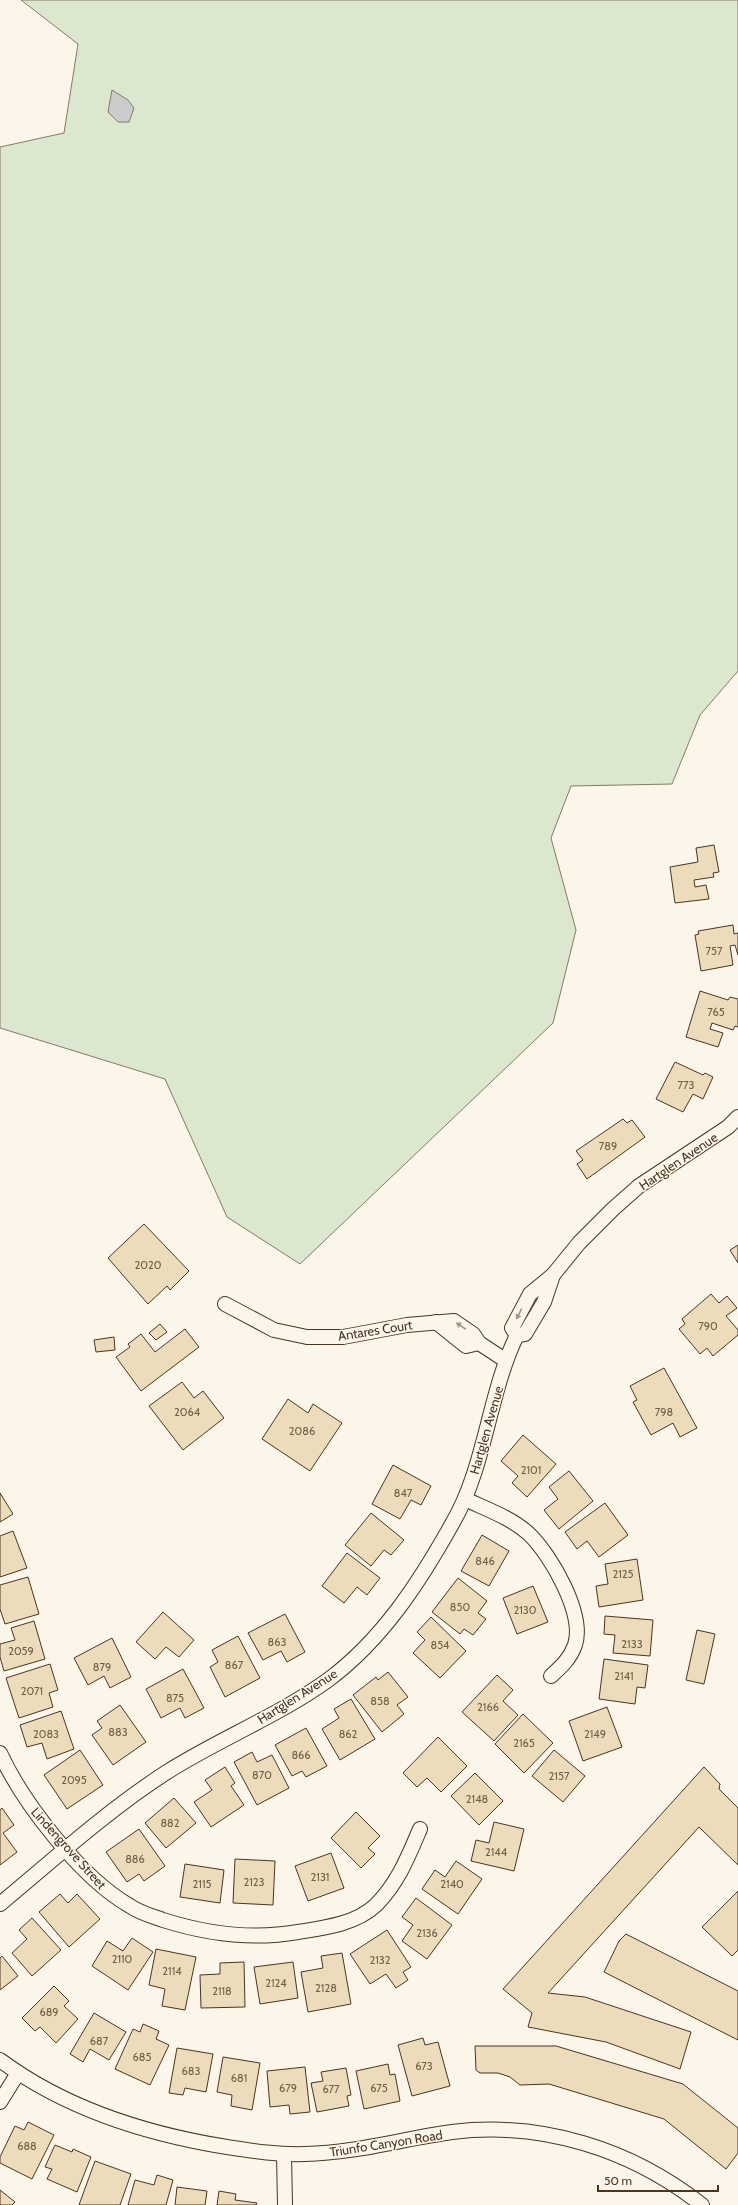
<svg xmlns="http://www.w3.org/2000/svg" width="738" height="2205" font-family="Cabin,sans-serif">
<rect width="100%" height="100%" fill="#fbf6e9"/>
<path fill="#dce7d0" stroke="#887966" d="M21 0H738V671L700 715 672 784 571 786 551 838 576 930 553 1023 300 1264 227 1217 165 1079 0 1028V147L64 133 78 44Z"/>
<path fill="#c9cecd" stroke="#887966" d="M112 90 128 100 134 108 129 122H118L108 112Z"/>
<g fill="#ecdcbc" stroke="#4a3520">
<path d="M714 845 719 872 713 873 714 877 694 880 695 887 706 885 709 899 675 903 670 867 698 862 696 848Z"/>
<path d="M733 925 734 934 738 933V955L735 945 730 946 733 965 701 971 695 935 699 934 698 931Z"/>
<path d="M700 991 728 1000 730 997 738 999V1027L735 1026 733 1030 712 1023 710 1029 723 1033 718 1047 686 1037Z"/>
<path d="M675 1062 703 1075 705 1073 713 1077 703 1099 693 1094 683 1112 656 1099Z"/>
<path d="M623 1119 627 1123 632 1120 645 1137 587 1179 577 1164 583 1160 576 1151Z"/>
<path d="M144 1224 189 1271 170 1290 167 1286 148 1304 108 1258Z"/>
<path d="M738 1245V1263L730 1250Z"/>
<path d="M711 1294 719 1303 727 1296 737 1308 726 1316 738 1330V1335L713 1356 707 1348 700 1354 679 1329 685 1324 682 1319Z"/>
<path d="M160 1324 167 1332 156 1340 149 1333Z"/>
<path d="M185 1329 199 1347 141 1391 116 1357 130 1347 128 1344 141 1334 155 1352Z"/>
<path d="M114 1337 115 1350 96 1352 94 1340Z"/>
<path d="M664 1368 697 1428 680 1437 673 1423 651 1435 633 1402 637 1400 630 1386Z"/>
<path d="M182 1382 194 1398 203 1391 224 1418 183 1450 149 1406Z"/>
<path d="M288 1399 308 1413 313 1404 342 1423 310 1471 262 1439Z"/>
<path d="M523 1435 556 1464 527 1497 512 1483 518 1476 501 1461Z"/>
<path d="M393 1465 431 1486 421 1505 411 1500 400 1519 372 1504Z"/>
<path d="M569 1471 593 1501 559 1529 544 1510 558 1499 549 1487Z"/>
<path d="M0 1493 13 1514 0 1522Z"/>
<path d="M605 1503 628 1535 599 1557 587 1541 577 1549 565 1532Z"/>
<path d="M371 1513 404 1540 391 1555 384 1550 371 1566 345 1545Z"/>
<path d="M13 1531 27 1568 0 1577V1536Z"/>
<path d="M482 1535 509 1551 489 1586 461 1571Z"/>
<path d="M347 1553 380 1578 367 1595 357 1587 344 1603 322 1586Z"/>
<path d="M637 1559 643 1600 599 1607 596 1586 608 1584 605 1564Z"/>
<path d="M28 1577 39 1614 5 1624 0 1609V1585Z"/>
<path d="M458 1578 487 1601 478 1613 486 1619 473 1635 464 1629 460 1634 432 1612Z"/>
<path d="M533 1586 548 1622 517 1634 503 1598Z"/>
<path d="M163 1612 194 1640 179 1657 166 1647 155 1659 136 1642Z"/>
<path d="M285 1614 305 1652 287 1662 281 1651 263 1660 248 1633Z"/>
<path d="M605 1616 653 1620 650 1656 613 1653 615 1635 604 1634Z"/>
<path d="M431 1617 466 1651 440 1678 413 1653 425 1640 417 1632Z"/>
<path d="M34 1621 45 1659 4 1671 0 1657V1644L15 1640 11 1628Z"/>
<path d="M697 1630 715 1634 704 1684 686 1680Z"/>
<path d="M238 1636 260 1678 225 1697 210 1667 218 1662 212 1650Z"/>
<path d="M112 1638 131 1677 110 1688 104 1676 88 1685 74 1658Z"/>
<path d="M604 1659 648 1665 645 1688 637 1687 635 1704 599 1699Z"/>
<path d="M50 1664 58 1690 49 1693 53 1707 19 1718 6 1678Z"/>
<path d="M183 1669 204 1708 185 1718 180 1708 161 1718 146 1689Z"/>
<path d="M388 1672 408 1697 397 1705 404 1714 382 1732 353 1695 376 1677 378 1680Z"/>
<path d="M497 1675 513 1690 503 1701 518 1715 494 1741 462 1712Z"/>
<path d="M351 1699 375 1739 340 1760 322 1729 339 1718 334 1709Z"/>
<path d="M120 1705 146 1742 113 1765 92 1735 102 1728 97 1721Z"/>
<path d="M607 1707 622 1747 583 1761 569 1721Z"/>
<path d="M61 1711 74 1749 47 1759 42 1743 27 1747 20 1725Z"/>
<path d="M523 1714 553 1743 524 1773 495 1744Z"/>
<path d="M306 1728 327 1766 306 1777 302 1771 292 1776 275 1745Z"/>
<path d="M438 1737 467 1766 441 1792 427 1778 417 1787 403 1773Z"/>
<path d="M80 1750 103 1785 67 1809 44 1775Z"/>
<path d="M554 1750 585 1776 563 1802 532 1776Z"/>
<path d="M252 1752 257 1762 272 1755 289 1788 257 1805 234 1762Z"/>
<path d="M225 1767 235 1783 231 1786 244 1805 211 1827 194 1802 212 1790 205 1780Z"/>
<path d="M704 1767 720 1784 719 1789 738 1808V1865L699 1827 548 1993 585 1997 691 2032 680 2069 606 2042 528 2027 532 2013 503 1989Z"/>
<path d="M475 1773 503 1801 479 1825 451 1796Z"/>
<path d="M174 1798 196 1823 166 1848 145 1823Z"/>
<path d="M2 1808 14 1825 3 1833 17 1852 0 1865V1810Z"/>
<path d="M356 1812 380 1836 368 1848 375 1854 361 1868 331 1838Z"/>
<path d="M494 1822 524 1829 514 1871 471 1861 476 1840 489 1843Z"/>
<path d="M139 1829 165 1866 144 1881 139 1874 127 1882 106 1852Z"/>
<path d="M331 1853 344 1888 308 1901 295 1866Z"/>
<path d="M235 1859 275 1861 273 1905 233 1903Z"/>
<path d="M456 1861 482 1879 458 1914 422 1889 435 1870 445 1877Z"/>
<path d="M185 1864 224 1870 220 1903 180 1897Z"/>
<path d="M738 1891V1950L732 1956 702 1927Z"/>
<path d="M60 1894 68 1903 77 1894 100 1919 69 1947 39 1912Z"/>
<path d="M416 1898 452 1925 427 1959 402 1941 413 1925 402 1917Z"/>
<path d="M32 1918 61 1950 32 1976 12 1953 27 1939 19 1930Z"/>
<path d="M387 1930 411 1967 403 1972 408 1980 396 1988 386 1974 370 1984 350 1954Z"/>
<path d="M626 1934 738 1991V2040L604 1972 619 1941Z"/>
<path d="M132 1938 153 1952 128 1990 92 1966 107 1941 123 1951Z"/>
<path d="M156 1949 196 1957 185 2010 162 2006 165 1989 149 1985Z"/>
<path d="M342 1953 351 2004 308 2012 301 1972 323 1968 321 1956Z"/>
<path d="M2 1956 18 1976 0 1990V1958Z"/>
<path d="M244 1962 245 2007 201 2008 200 1975 220 1974V1963Z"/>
<path d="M293 1962 298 1998 260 2004 254 1967Z"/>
<path d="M54 1986 69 2001 64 2006 78 2019 56 2043 40 2027 35 2031 22 2018Z"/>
<path d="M94 2013 126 2032 109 2060 90 2049 83 2062 70 2054Z"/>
<path d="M143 2024 159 2031 156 2039 169 2045 150 2085 115 2069 133 2029 140 2032Z"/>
<path d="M423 2038 425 2045 438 2042 450 2086 412 2096 398 2045Z"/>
<path d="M475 2046H556L683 2084 738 2128V2153L726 2169 664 2119 549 2084 520 2085 510 2077 498 2073H480L476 2070Z"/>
<path d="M177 2048 213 2054 206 2092 185 2088 183 2095 169 2093Z"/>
<path d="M223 2057 260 2063 252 2110 231 2106 232 2095 217 2092Z"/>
<path d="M388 2064 390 2075 395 2074 400 2101 364 2109 356 2071Z"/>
<path d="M305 2067 310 2112 290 2114 289 2105 270 2107 267 2071Z"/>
<path d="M346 2068 351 2095 347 2096 349 2106 317 2112 311 2083 323 2081 321 2072Z"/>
<path d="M28 2122 54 2135 32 2179 0 2163V2157L15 2126 24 2130Z"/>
<path d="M55 2145 72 2152 73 2149 91 2157 77 2192 47 2179 52 2169 45 2167Z"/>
<path d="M95 2161 131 2174 120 2205H79Z"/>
<path d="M157 2175 173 2180 166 2205H128L135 2180 154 2185Z"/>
<path d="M177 2187 207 2191 205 2205H175Z"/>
<path d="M0 2190 15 2202 12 2205H0Z"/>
<path d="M219 2191 236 2194 235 2200 257 2203 256 2205H217Z"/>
</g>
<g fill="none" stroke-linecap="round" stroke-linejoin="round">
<defs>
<g id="minor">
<path d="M225 1304 274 1330 307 1337H343L407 1325 454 1321 473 1334 479 1343 505 1360"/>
<path d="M436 1322 466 1346 479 1343"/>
<path d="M517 1335 512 1328 530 1294 553 1275 579 1243 613 1209 639 1186 728 1127 738 1117"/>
<path d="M517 1335 525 1334 544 1302 553 1275"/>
<path d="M465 1499C486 1509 512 1518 529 1534 551 1555 585 1614 575 1645 570 1659 561 1667 551 1676"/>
<path d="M0 1753C23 1803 81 1878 130 1906 140 1913 152 1916 163 1920 207 1934 252 1940 298 1932 324 1928 356 1924 376 1905 398 1883 408 1857 420 1829"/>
<path d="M0 1904C54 1859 108 1810 167 1772 219 1739 278 1716 328 1680 382 1640 419 1583 452 1524 486 1466 488 1395 517 1335"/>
<path d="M0 2060C66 2109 146 2134 227 2147 253 2151 278 2155 305 2154 355 2153 402 2139 452 2132 542 2121 631 2149 702 2205"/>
<path d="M0 2102 18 2073"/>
<path d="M284 2154 285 2205"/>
</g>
</defs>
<use href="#minor" stroke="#4a3520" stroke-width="16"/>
<use href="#minor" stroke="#fbf6e9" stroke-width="14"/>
</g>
<defs><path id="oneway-solid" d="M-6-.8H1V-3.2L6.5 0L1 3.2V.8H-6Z"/></defs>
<g fill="#a29684">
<use href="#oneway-solid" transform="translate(519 1314) rotate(116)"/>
<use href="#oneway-solid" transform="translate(461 1326) rotate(-146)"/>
</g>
<g text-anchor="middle" stroke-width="3" stroke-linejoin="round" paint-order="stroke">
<g font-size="11" fill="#725f47">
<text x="714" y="955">757</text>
<text x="716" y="1016">765</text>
<text x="686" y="1089">773</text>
<text x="608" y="1150">789</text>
<text x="148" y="1269">2020</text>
<text x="708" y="1330">790</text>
<text x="187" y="1416">2064</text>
<text x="664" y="1416">798</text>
<text x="302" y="1435">2086</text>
<text x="531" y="1474">2101</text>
<text x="403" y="1497">847</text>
<text x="485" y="1565">846</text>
<text x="623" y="1578">2125</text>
<text x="460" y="1611">850</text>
<text x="525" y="1614">2130</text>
<text x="277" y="1646">863</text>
<text x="632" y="1648">2133</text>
<text x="440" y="1649">854</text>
<text x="21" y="1655">2059</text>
<text x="234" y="1669">867</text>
<text x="102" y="1671">879</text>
<text x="624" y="1680">2141</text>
<text x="32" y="1695">2071</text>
<text x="175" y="1702">875</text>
<text x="380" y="1705">858</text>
<text x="488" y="1711">2166</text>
<text x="118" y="1736">883</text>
<text x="46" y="1738">2083</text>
<text x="348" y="1738">862</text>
<text x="595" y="1738">2149</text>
<text x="524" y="1747">2165</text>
<text x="301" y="1759">866</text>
<text x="262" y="1779">870</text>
<text x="559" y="1780">2157</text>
<text x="74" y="1784">2095</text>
<text x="477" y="1803">2148</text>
<text x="170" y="1827">882</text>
<text x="496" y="1856">2144</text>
<text x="135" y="1863">886</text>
<text x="320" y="1881">2131</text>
<text x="254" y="1886">2123</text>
<text x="202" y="1888">2115</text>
<text x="452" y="1888">2140</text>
<text x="427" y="1937">2136</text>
<text x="122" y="1963">2110</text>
<text x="380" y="1964">2132</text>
<text x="172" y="1975">2114</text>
<text x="276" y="1987">2124</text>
<text x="326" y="1992">2128</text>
<text x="222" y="1995">2118</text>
<text x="49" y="2016">689</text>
<text x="99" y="2045">687</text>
<text x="142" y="2061">685</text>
<text x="424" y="2070">673</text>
<text x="191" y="2075">683</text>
<text x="239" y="2082">681</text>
<text x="288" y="2092">679</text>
<text x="379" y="2092">675</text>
<text x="331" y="2093">677</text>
<text x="27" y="2150">688</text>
</g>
<g font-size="13" fill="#4a3520" stroke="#fbf6e9">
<text transform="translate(678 1161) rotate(-34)" y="5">Hartglen Avenue</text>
<text transform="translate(375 1330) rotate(-9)" y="5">Antares Court</text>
<text transform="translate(486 1430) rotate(-74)" y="5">Hartglen Avenue</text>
<text transform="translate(297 1696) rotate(-32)" y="5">Hartglen Avenue</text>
<text transform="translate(69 1848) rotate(48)" y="5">Lindengrove Street</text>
<text transform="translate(386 2143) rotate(-9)" y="5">Triunfo Canyon Road</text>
</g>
</g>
<path d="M598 2185v6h120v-6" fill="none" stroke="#4a3520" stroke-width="2"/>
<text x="604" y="2185" font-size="12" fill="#4a3520" stroke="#fbf6e9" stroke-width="3" paint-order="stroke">50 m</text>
</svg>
